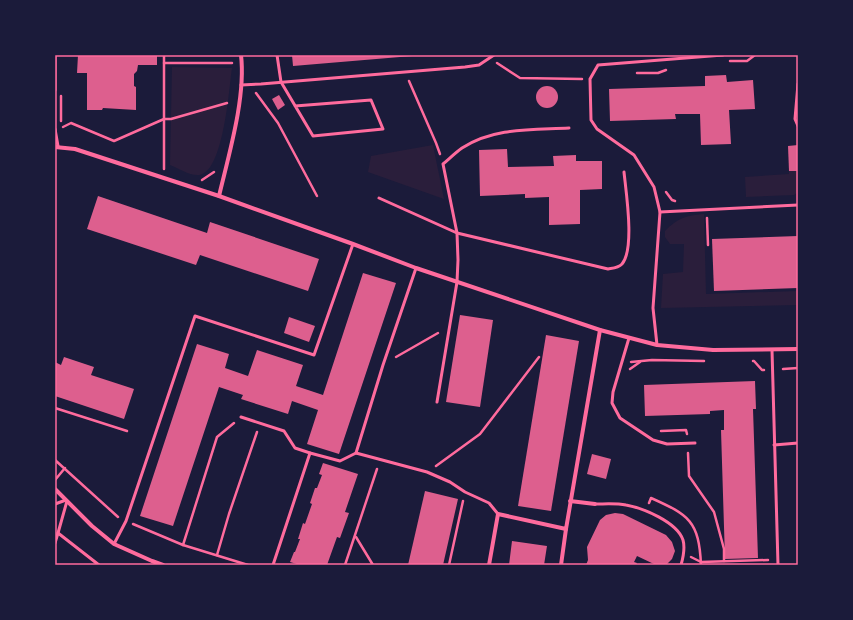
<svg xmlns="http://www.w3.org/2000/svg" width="853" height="620" font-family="Inter,sans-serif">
<rect width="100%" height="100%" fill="#1b1b3a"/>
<g fill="#2a1e3b">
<path d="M172 67 232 68C229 87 224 172 199 175 190 176 178 168 170 165Z"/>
<path d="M433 145 444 199 368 172 371 156Z"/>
<path d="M789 171H798V192L794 195 746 197 745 177 789 174Z"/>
<path d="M704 214 706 294 798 291V305L661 308 663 274 683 272 684 244H670L665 237V231C679 217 686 216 704 214Z"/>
</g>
<g fill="#dd5f8e">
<path d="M78 55H157V65H138L137 71 134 74V86L136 87V110L103 108 102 110H87V73H77Z"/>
<path d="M292 55H412V56L293 66Z"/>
<path d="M726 75 727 82 753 80 755 109 729 110 731 144 701 145 700 114H675L676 119 610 121 609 89 705 86V76Z"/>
<circle cx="547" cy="97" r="11"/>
<path d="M279 95 285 105 278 110 272 99Z"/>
<path d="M798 145V171H789L788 146Z"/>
<path d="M507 149 508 167 554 166 553 156 576 155V161H602V189L580 190V224L549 225V197L525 198V194L480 196 479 150Z"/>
<path d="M98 196 207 233 210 222 319 259 308 291 200 255 196 265 87 229Z"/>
<path d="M798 236V288L714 291 712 239Z"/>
<path d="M363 273 396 283 339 454 307 444 318 410 292 401 288 414 241 399 243 395 219 387 173 526 140 516 197 344 229 354 225 368 248 376 257 350 303 365 296 386 323 395Z"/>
<path d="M460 315 493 320 480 407 446 402Z"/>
<path d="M289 317 315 326 309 342 284 333Z"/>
<path d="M546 335 579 341 551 511 518 506Z"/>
<path d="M64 357 94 367 91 375 134 389 124 419 55 396V362L61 365Z"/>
<path d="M755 381 756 409H753L758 558 725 559 721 430H724V410L710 411V414L645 416 644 385Z"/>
<path d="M592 454 611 459 606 479 587 474Z"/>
<path d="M323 463 358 474 345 512 349 513 340 538 337 537 327 565H300L290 562 294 552H295L300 539H298L303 523 305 524 312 504 310 503 315 488H317L322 475 319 474Z"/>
<path d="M425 491 458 499 443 565H408Z"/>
<path d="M615 513 623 514 666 535 672 542 675 551 672 559 666 565H656L637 556 634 562 637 563 636 565H586L588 560 587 547 600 520 606 515Z"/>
<path d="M512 541 547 546 544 565H509Z"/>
</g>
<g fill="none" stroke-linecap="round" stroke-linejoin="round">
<g stroke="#ff6b9d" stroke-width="2.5">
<path d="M730 61H747L755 55"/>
<path d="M164 63H232"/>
<path d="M497 63 520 78 582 79"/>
<path d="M637 73H658L666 70"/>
<path d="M409 81 436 143 440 154"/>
<path d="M256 93 278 123 317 196"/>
<path d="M61 96V121"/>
<path d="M63 127 71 123 114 141 164 119H171L227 103"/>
<path d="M164 169V55"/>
<path d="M202 180 214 172"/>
<path d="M666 192 672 200 675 201"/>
<path d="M707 218 708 245"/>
<path d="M396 357 438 333"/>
<path d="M753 361H754L762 370H764"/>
<path d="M631 362 652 360 704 361"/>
<path d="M630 369 640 362"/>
<path d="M783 369 798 368"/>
<path d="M55 408 127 431"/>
<path d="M661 431 686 430 687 434"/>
<path d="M688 453 689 476 714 512 724 549V561"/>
<path d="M55 460 118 517"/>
<path d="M436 466 480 434 539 357"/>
<path d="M55 480 65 468"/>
<path d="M649 503 651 498C689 515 699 521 701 565"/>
<path d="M133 524 183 545 248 565"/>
<path d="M356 537 373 565"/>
<path d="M183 545 217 437 234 423"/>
<path d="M217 555 229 514 257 432"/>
<path d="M691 557 701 562 768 560"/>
<path d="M345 565 377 469"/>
<path d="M449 565 463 501"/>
</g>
<g stroke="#ff6b9d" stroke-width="3">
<path d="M277 55 281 82 313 136 383 129 371 100 295 106"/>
<path d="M798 84 795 119 798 126"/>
<path d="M241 85 261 84 465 67 479 65 494 55"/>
<path d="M55 90V55"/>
<path d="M55 129 58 146"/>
<path d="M379 198 457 233 608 269C614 268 618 268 622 264 635 249 626 192 624 172"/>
<path d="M660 212 798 205"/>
<path d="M629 338 613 392 612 403 620 418 653 440 667 444 695 443"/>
<path d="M657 345 653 308 660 212 654 187 634 155 597 129 591 120 590 79 598 65 723 55"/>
<path d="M772 350 778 565"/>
<path d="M437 402 457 282 458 260 457 233 443 164C449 159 455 153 462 148 494 127 533 130 569 128"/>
<path d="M241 417 284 431 295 448 310 453 340 461 356 453 427 472 450 482 465 492 489 503 498 514"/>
<path d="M774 445 798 443"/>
<path d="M356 453 383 365 416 268"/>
<path d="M55 504 66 500"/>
<path d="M595 504C605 504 616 503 626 505 643 508 677 522 683 540 685 547 683 558 681 565"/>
<path d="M58 533 67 501"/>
<path d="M55 543 58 533 99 565"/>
<path d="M114 544 126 521 195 316 314 355 353 244"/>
<path d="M273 565 310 453"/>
</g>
<g stroke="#ff6b9d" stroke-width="4">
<path d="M55 147 75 149 219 196 353 244 416 268 600 330 657 345 713 350 798 349"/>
<path d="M219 196C229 154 246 97 241 55"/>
<path d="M55 489 92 526 114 544 152 561 163 565"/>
<path d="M570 501 595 504"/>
<path d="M489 565 498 514 566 529 600 330"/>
<path d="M561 565 566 529"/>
</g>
</g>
<rect width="853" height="620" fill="none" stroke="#1b1b3a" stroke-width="112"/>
<rect x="56" y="56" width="741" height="508" fill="none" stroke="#ff6b9d" stroke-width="1.5"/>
</svg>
